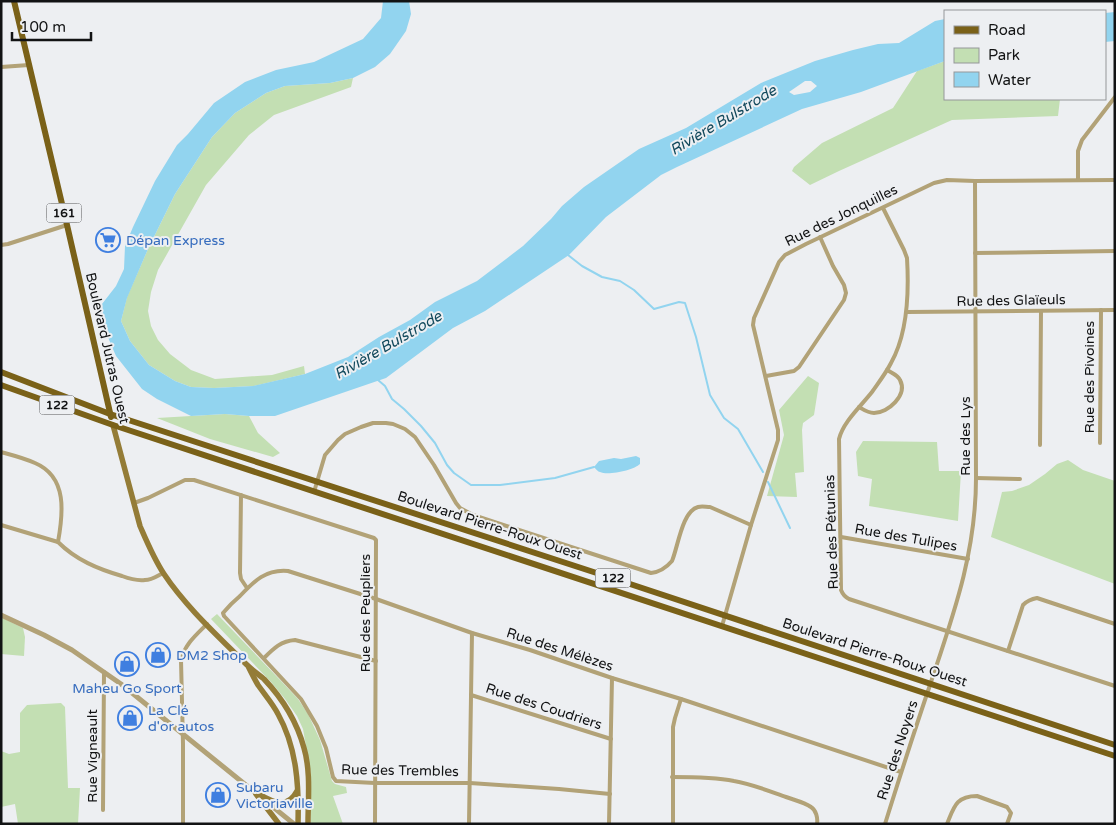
<svg xmlns="http://www.w3.org/2000/svg" width="1116" height="825" font-family="'Varela Round',sans-serif">
<rect width="100%" height="100%" fill="#edeff2"/>
<g fill="#c3dfb3">
<path d="M945 61V99H1060L1058 116 952 120 839 171 810 185 792 171 794 167 822 143 893 108 917 71Z"/>
<path d="M353 78 351 87 274 115 249 135 206 185 158 270 151 292 148 311 151 326 158 340 170 354 191 370 215 379 272 375 304 366 305 374 254 386 214 388 191 387 175 381 149 365 130 341 121 321 127 297 148 249 175 194 212 137 235 113 266 93 285 86 330 83Z"/>
<path d="M808 376 819 383 814 415 803 423 802 430 804 472 795 473 797 497 767 496 784 435 779 410Z"/>
<path d="M225 414 249 416 258 433 280 453 273 457 210 439 157 418Z"/>
<path d="M863 441 937 442 939 471H961L958 521 869 506 872 479 858 476 856 452Z"/>
<path d="M1068 460 1083 470 1115 481V584L991 537 1002 492 1012 491 1029 485 1045 474 1057 464Z"/>
<path d="M217 614 282 682 298 699 308 714 320 740 332 781 335 784 346 787 347 793 333 796 343 824H311V774L303 729 297 716 285 699 271 682 211 619Z"/>
<path d="M1 617 23 628 25 637 24 656 1 654Z"/>
<path d="M61 703 65 707 68 788H80L78 824H18L15 804 1 807V751L9 754 20 752V713L27 705Z"/>
</g>
<g fill="#92d4ef" fill-rule="evenodd">
<path d="M383 1H409L411 14 406 31 390 54 375 67 353 78 330 83 285 86 266 93 235 113 212 137 175 194 148 249 127 298 121 321 130 341 149 365 175 381 191 387 214 388 253 386 305 374 348 357 379 337 410 320 435 302 477 281 523 246 551 219 562 206 584 187 639 149 686 128 761 83 815 61 853 50 878 44 899 43 935 21 945 19V61L861 92 802 109 677 167 661 175 606 217 569 255 485 311 453 328 386 378 275 416H249L225 414 191 416 157 399 142 389 116 356 104 328 102 304 116 286 124 269 125 246 133 227 155 181 177 145 188 134 214 103 245 82 276 70 314 62 363 39 381 18ZM805 81H811L817 86 810 92 794 95 789 92Z"/>
<path d="M1115 12V41L1105 42V13Z"/>
<path d="M636 456 640 458V464C634 470 608 476 600 472 598 472 596 469 594 467L599 461 614 458 621 459Z"/>
</g>
<g fill="none" stroke-linecap="round" stroke-linejoin="round">
<g stroke="#92d4ef" stroke-width="2">
<path d="M568 255 582 266 602 277 620 281 634 290 654 309 679 302 685 303 696 337 710 395 724 418 738 429 763 472"/>
<path d="M378 380 385 386 392 399 404 409 421 426 435 443 447 465 454 473 471 485H500L555 478 594 467"/>
<path d="M768 482 790 528"/>
</g>
<g stroke="#b2a277" stroke-width="4">
<path d="M1 67 29 65"/>
<path d="M1078 180V151L1082 140 1115 97"/>
<path d="M883 208 904 250 907 258C909 291 908 333 891 363 886 373 879 382 872 392 861 406 843 422 839 439L841 590C843 595 845 597 849 599L1115 686"/>
<path d="M1 245 8 244 67 225"/>
<path d="M975 253 1115 251"/>
<path d="M907 312 1115 310"/>
<path d="M766 376 794 371 799 367 844 300 846 293 844 285 833 266 820 237"/>
<path d="M859 407C864 410 868 413 874 413 888 413 908 395 900 380 898 375 892 373 887 370"/>
<path d="M1100 443 1101 310"/>
<path d="M1040 445 1041 311"/>
<path d="M1 452C12 455 24 458 35 463 68 477 63 514 58 542 76 560 98 569 122 576 130 579 138 581 145 580 152 580 157 576 163 573"/>
<path d="M976 478 1020 479"/>
<path d="M314 492 325 455 338 440 345 434 361 427 373 423H386L393 424 405 429 415 437 434 465 456 503 460 508 473 515 651 573C660 572 666 568 672 561 678 547 682 511 698 507 702 506 706 507 710 507L751 525"/>
<path d="M241 495 240 573 241 579 247 588"/>
<path d="M134 503 148 498 185 480H194L374 538 376 540 375 824"/>
<path d="M1 525 58 542"/>
<path d="M841 537 968 559"/>
<path d="M722 626 751 525 778 440V430L753 325 754 318 779 262 785 255 806 244 934 183 947 180 975 181 1115 180"/>
<path d="M1008 651 1023 605C1027 601 1031 599 1037 598L1115 624"/>
<path d="M264 658C274 648 281 641 295 640L376 661"/>
<path d="M471 695 611 739"/>
<path d="M672 777C693 777 714 777 734 781 752 784 769 791 786 797 794 800 804 802 811 807 816 810 818 818 817 824"/>
<path d="M610 794 559 789 470 783H375L336 781 333 777 326 748 317 726 301 699 224 616 223 613C228 607 234 601 240 596 254 581 266 569 288 571L376 599 472 633 530 650 612 678 681 699 901 772"/>
<path d="M103 810 104 672"/>
<path d="M183 824V744L181 660C185 644 196 635 207 624"/>
<path d="M469 824 472 633"/>
<path d="M609 824 612 678"/>
<path d="M673 824V727L675 718 681 699"/>
<path d="M885 824C900 776 915 729 931 682 954 613 976 552 976 478L975 181"/>
<path d="M947 824C954 807 956 796 977 796L1007 807 1011 813 1007 824"/>
</g>
<path stroke="#b2a277" stroke-width="5" d="M1 615 44 635 72 650 121 684 294 824"/>
<g stroke="#947c37" stroke-width="5.5">
<path d="M113 425 140 526C147 542 154 559 164 574 186 607 218 636 246 664 252 670 258 674 264 679 282 698 297 722 304 748 311 772 308 799 308 824"/>
<path d="M249 668C252 674 255 680 258 685 265 695 273 704 278 714 297 748 299 786 298 824"/>
<path d="M255 792C270 800 286 812 297 791"/>
<path d="M256 794 279 824"/>
</g>
<g stroke="#7a6118" stroke-width="6">
<path d="M14 1 67 225 111 417"/>
<path d="M1 372 110 414 615 579 1115 745"/>
<path d="M1 385 113 425 1115 756"/>
</g>
</g>
<defs>
<symbol id="supermarket-ring" viewBox="-11 -11 22 22"><circle r="9.5" fill="#edeff2" stroke="#3f7fe0" stroke-width="1.5"/><path d="M-6-5.5h2.5l.6 2H6L4.5 2H-2.5L-4.4-4H-6ZM-1.5 3.2a1.3 1.3 0 1 0 .1 0ZM3 3.2a1.3 1.3 0 1 0 .1 0Z" fill="#3f7fe0"/></symbol>
<symbol id="shop-ring" viewBox="-11 -11 22 22"><circle r="9.5" fill="#edeff2" stroke="#3f7fe0" stroke-width="1.5"/><path d="M-5-2.5h2.3a2.7 3.5 0 0 1 5.4 0H5L5.5 6h-11ZM-1.5-2.5h3a1.5 2.3 0 0 0-3 0Z" fill="#3f7fe0"/></symbol>
</defs>
<g fill-rule="evenodd">
<use href="#supermarket-ring" x="94" y="226" width="28" height="28"/>
<use href="#shop-ring" x="144" y="641" width="28" height="28"/>
<use href="#shop-ring" x="113" y="650" width="28" height="28"/>
<use href="#shop-ring" x="116" y="704" width="28" height="28"/>
<use href="#shop-ring" x="204" y="781" width="28" height="28"/>
</g>
<g text-anchor="middle" stroke-width="4" stroke-linejoin="round" paint-order="stroke">
<g fill="#edeff2" stroke="#545557" stroke-width="1">
<rect x="46.5" y="203.5" width="35" height="19" rx="4"/>
<rect x="39.5" y="395.5" width="35" height="19" rx="4"/>
<rect x="595.5" y="568.5" width="35" height="19" rx="4"/>
</g>
<g font-size="12" font-weight="bold" fill="#121314">
<text x="64" y="217">161</text>
<text x="57" y="409">122</text>
<text x="613" y="582">122</text>
</g>
<g font-size="14" fill="#121314" stroke="#edeff2">
<text transform="translate(841 215) rotate(-26)" y="5">Rue des Jonquilles</text>
<text transform="translate(1011 300) rotate(-1)" y="5">Rue des Glaïeuls</text>
<text transform="translate(108 348) rotate(77)" y="5">Boulevard Jutras Ouest</text>
<text transform="translate(1089 377) rotate(-90)" y="5">Rue des Pivoines</text>
<text transform="translate(965 436) rotate(-90)" y="5">Rue des Lys</text>
<text transform="translate(490 525) rotate(18)" y="5">Boulevard Pierre-Roux Ouest</text>
<text transform="translate(831 532) rotate(-92)" y="5">Rue des Pétunias</text>
<text transform="translate(906 537) rotate(10)" y="5">Rue des Tulipes</text>
<text transform="translate(365 613) rotate(-90)" y="5">Rue des Peupliers</text>
<text transform="translate(560 649) rotate(18)" y="5">Rue des Mélèzes</text>
<text transform="translate(875 652) rotate(18)" y="5">Boulevard Pierre-Roux Ouest</text>
<text transform="translate(544 706) rotate(18)" y="5">Rue des Coudriers</text>
<text transform="translate(897 750) rotate(-72)" y="5">Rue des Noyers</text>
<text transform="translate(92 756) rotate(-90)" y="5">Rue Vigneault</text>
<text transform="translate(400 770) rotate(1)" y="5">Rue des Trembles</text>
</g>
<g font-size="14" fill="#366cbe" stroke="#edeff2" text-anchor="start">
<text x="126" y="245">Dépan Express</text>
<text x="176" y="660">DM2 Shop</text>
<text x="127" y="693" text-anchor="middle">Maheu Go Sport</text>
<text x="148" y="715">La Clé<tspan x="148" dy="16">d'or autos</tspan></text>
<text x="236" y="792">Subaru<tspan x="236" dy="16">Victoriaville</tspan></text>
</g>
<g font-size="15" font-style="italic" fill="#12495c" stroke="#edeff2">
<text transform="translate(723 120) rotate(-31)" y="5">Rivière Bulstrode</text>
<text transform="translate(388 345) rotate(-30)" y="5">Rivière Bulstrode</text>
</g>
</g>
<rect width="1116" height="825" fill="none" stroke="#121314" stroke-width="5"/>
<rect x="944" y="10" width="162" height="90" fill="#edeff2" stroke="#959799"/>
<rect x="954" y="26" width="25" height="8" fill="#7a6118" stroke="#959799"/>
<text x="988" y="35" font-size="15" fill="#121314">Road</text>
<rect x="954" y="48" width="25" height="15" fill="#c3dfb3" stroke="#959799"/>
<text x="988" y="60" font-size="15" fill="#121314">Park</text>
<rect x="954" y="72" width="25" height="15" fill="#92d4ef" stroke="#959799"/>
<text x="988" y="85" font-size="15" fill="#121314">Water</text>
<path d="M12 32v8h79v-8" fill="none" stroke="#121314" stroke-width="2.5"/>
<text x="20" y="32" font-size="15" fill="#121314" stroke="#edeff2" stroke-width="4" paint-order="stroke">100 m</text>
</svg>
